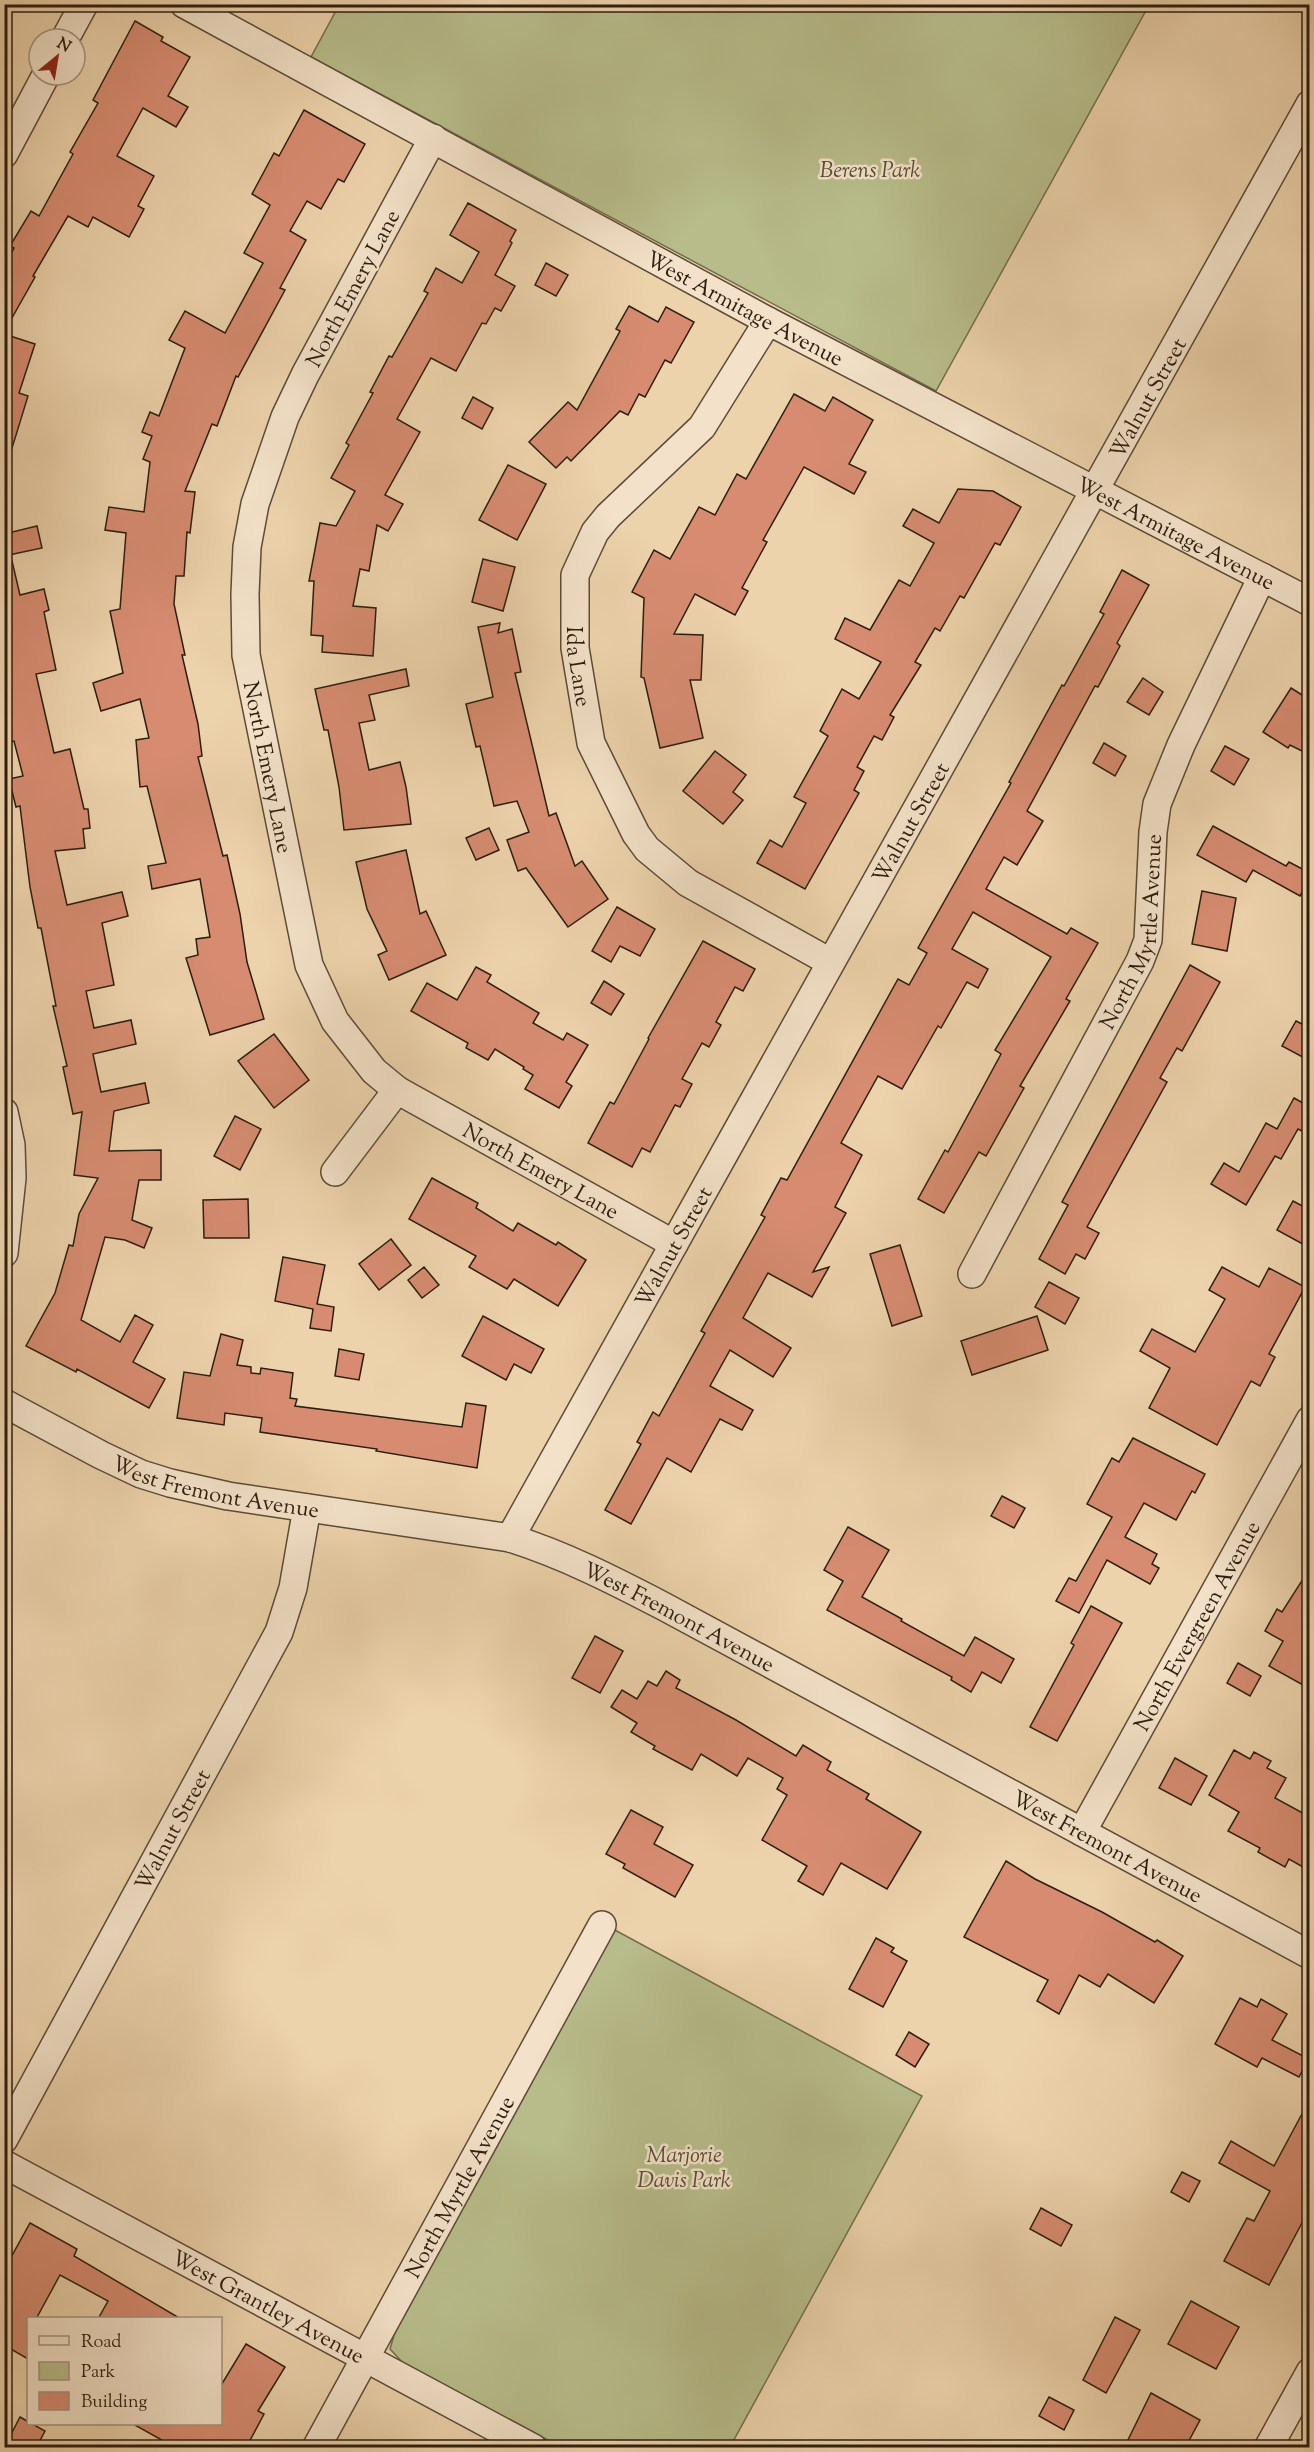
<svg xmlns="http://www.w3.org/2000/svg" width="1314" height="2452" font-family="'Sorts Mill Goudy',serif">
<rect width="100%" height="100%" fill="#edd3ac"/>
<filter id="stains"><feTurbulence type="fractalNoise" baseFrequency=".00333" numOctaves="4"/><feColorMatrix values="0 0 0 0 .2 0 0 0 0 .09 0 0 0 0 .02 0 0 0 .5 -.17"/></filter>
<radialGradient id="worn" r=".72"><stop offset=".6" stop-color="#630" stop-opacity="0"/><stop offset="1" stop-color="#630" stop-opacity=".3"/></radialGradient>
<g fill="#b7bc8a" stroke="#726d4c" stroke-width="1.5">
<path d="M339 5V4L1149 5 936 391 311 57Z"/>
<path d="M613 1929 922 2096 730 2447H561L402 2362 390 2349 395 2332Z"/>
</g>
<g fill="#d78c71" stroke="#2c1e0f" stroke-width="1.5">
<path d="M135 21 163 37 161 41 190 57 168 96 188 107 176 127 143 108 117 156 154 176 138 206 144 209 129 237 93 217 88 227 68 216 33 276 35 277 4 332V267L14 248 10 246 31 211 39 216 73 154 70 152 98 103 93 100Z"/>
<path d="M304 110 365 144 344 182 338 179 321 209 307 201 290 231 306 240 280 288 285 290 238 377 236 376 217 426 212 424 185 491 195 492 190 533 187 532 184 576H176L174 604 185 655H182L198 724 202 756 198 757 223 856 227 855 240 914 247 962 264 1019 210 1035 186 958 198 955 196 939 210 937 200 879 152 889 148 866 166 863 147 786 140 787 136 740 149 738 140 699 101 711 93 683 123 673 110 611 120 609 126 533 105 530 109 507 144 512 150 462 143 459 152 436 142 432 150 412 159 416 185 348 169 340 185 311 225 333 263 263 244 253 270 205 252 194 274 153 279 156Z"/>
<path d="M468 203 516 230 510 241 512 243 495 275 515 286 501 311 495 308 486 324 482 323 456 371 431 358 397 419 420 432 385 495 403 504 388 531 377 525 369 571 360 569 353 606 376 608 373 656 322 652 323 636 311 635 314 581H309L320 523 336 526 355 491 331 478 349 445 346 443 373 393 370 392 389 356 392 357 428 293 424 291 436 268 462 283 479 252 450 235Z"/>
<path d="M546 263 568 275 556 296 535 285Z"/>
<path d="M629 306 658 322 666 307 694 322 671 363 665 360 645 397 639 394 628 415 620 411 571 461 567 457 556 468 529 442 568 402 577 410 620 331 616 329Z"/>
<path d="M4 334 35 344 19 393 28 396 9 458 4 457Z"/>
<path d="M794 394 825 411 833 397 873 420 849 464 866 472 854 494 804 467 763 540 767 542 742 588 748 591 735 615 695 594 674 634 703 635 701 680H690L703 738 660 748 644 678 641 677 644 598 632 592 654 550 670 559 699 507 715 515 737 474 746 479Z"/>
<path d="M473 397 493 408 482 429 462 418Z"/>
<path d="M508 465 546 484 517 540 479 520Z"/>
<path d="M958 489 993 491 1021 507 1000 545 995 543 964 598 960 596 940 631 935 628 915 662 921 665 890 715 894 717 882 740 874 736 857 767 864 771 854 790 859 793 805 889 757 863 770 840 782 847 806 803 794 797 828 736 820 731 842 689 859 699 881 662 835 639 845 618 870 630 899 580 910 586 934 543 903 526 913 509 939 523Z"/>
<path d="M37 526 42 548 4 556V534Z"/>
<path d="M483 559 515 567 503 611 472 602Z"/>
<path d="M12 561 20 595 44 589 49 610 44 612 56 670 36 674 54 753 70 749 84 809H88L90 828 83 829 85 848 55 851 67 905 122 892 128 916 102 923 114 985 86 991 94 1028 131 1020 136 1044 93 1054 101 1092 145 1083 149 1103 114 1111 109 1151 161 1150V1180H139L132 1220 152 1228 144 1248 125 1240 105 1237 81 1320 120 1342 135 1315 153 1325 133 1362 165 1379 149 1408 77 1369 76 1372 26 1346 55 1293 69 1245 73 1246 79 1214 98 1178 74 1175 82 1112 73 1114 63 1067 67 1066 53 1006H56L41 928H38L30 887 20 806 16 807 9 779 23 776 14 741 4 743V562Z"/>
<path d="M1122 570 1149 585 1117 643 1120 646 1098 687 1095 686 1027 811 1043 821 1017 865 1004 857 986 889 1067 934 1071 928 1098 943 1066 999 1070 1001 1020 1086 1024 1088 986 1156 979 1152 944 1213 918 1199 945 1150 948 1152 1001 1054 995 1050 1051 957 973 912 952 949 988 969 978 988 967 982 941 1028 938 1026 902 1089 878 1076 841 1143 862 1155 835 1207 846 1213 813 1272 829 1267 812 1297 768 1273 743 1318 791 1348 773 1377 730 1350 710 1386 753 1410 742 1430 720 1419 691 1472 667 1458 631 1524 605 1510 641 1444 637 1442 653 1412 659 1416 705 1333 701 1331 765 1217 761 1215 781 1178 787 1180 898 979 909 985 927 953 918 948 1011 783 1009 782 1062 685 1064 686 1104 614 1100 612Z"/>
<path d="M500 623 498 633 512 629 521 672 515 673 549 816 556 813 575 866 582 861 608 899 568 927 526 868 518 871 507 840 529 832 517 801 494 806 480 746 476 747 466 704 493 697 478 627Z"/>
<path d="M406 669 409 686 369 695 375 720 359 723 369 770 400 762 406 787 411 824 344 830 339 787 328 730H324L315 689Z"/>
<path d="M1143 678 1163 692 1149 715 1127 702Z"/>
<path d="M1291 688 1310 700V755L1290 745 1288 748 1263 732Z"/>
<path d="M1104 743 1126 756 1115 776 1093 763Z"/>
<path d="M1225 746 1249 759 1234 785 1211 771Z"/>
<path d="M715 751 746 775 733 792 743 800 723 824 683 791Z"/>
<path d="M1213 826 1286 866 1289 862 1310 873V879L1300 896 1253 870 1246 882 1197 855Z"/>
<path d="M489 828 499 850 476 860 466 838Z"/>
<path d="M406 850 420 914 426 911 446 955 389 980 378 955 387 951 367 909 356 862Z"/>
<path d="M1202 891 1236 898 1227 951 1192 944Z"/>
<path d="M617 907 655 929 640 956 620 946 611 962 592 951Z"/>
<path d="M703 941 755 969 743 991 735 987 716 1022 721 1025 709 1047 702 1043 682 1079 692 1084 680 1107 675 1105 650 1152 642 1148 632 1167 588 1143 610 1102 614 1104 649 1039 648 1038Z"/>
<path d="M1190 965 1220 982 1182 1051 1177 1048 1160 1078 1167 1082 1087 1227 1099 1233 1085 1259 1076 1254 1065 1274 1039 1259 1068 1205 1062 1202Z"/>
<path d="M476 967 491 975 487 982 539 1013 533 1023 563 1040 567 1033 588 1045 566 1082 572 1086 559 1108 525 1089 533 1075 523 1069 524 1067 495 1049 488 1060 466 1048 468 1043 411 1011 427 983 457 1000Z"/>
<path d="M604 981 624 994 611 1015 591 1003Z"/>
<path d="M1296 1021 1310 1028V1061L1282 1046Z"/>
<path d="M274 1034 309 1080 274 1108 238 1061Z"/>
<path d="M1294 1098 1310 1107V1135L1298 1129 1281 1159 1275 1156 1246 1205 1211 1184 1224 1163 1239 1172 1266 1123 1277 1129Z"/>
<path d="M235 1116 261 1129 240 1170 214 1156Z"/>
<path d="M432 1178 478 1203 476 1208 513 1231 518 1223 556 1245 558 1242 586 1260 558 1306 514 1279 507 1289 469 1267 476 1256 409 1219Z"/>
<path d="M248 1199 249 1238H204L203 1200Z"/>
<path d="M1293 1201 1310 1210V1248L1277 1230Z"/>
<path d="M391 1239 411 1265 379 1290 359 1264Z"/>
<path d="M900 1245 922 1316 892 1326 870 1254Z"/>
<path d="M283 1257 325 1265 317 1304 334 1307 331 1331 310 1328 313 1309 275 1301Z"/>
<path d="M424 1267 439 1285 422 1298 408 1280Z"/>
<path d="M1222 1267 1259 1287 1269 1268 1305 1287 1269 1354 1275 1357 1260 1386 1251 1381 1217 1445 1149 1408 1170 1368 1140 1351 1152 1329 1195 1352 1225 1299 1209 1290Z"/>
<path d="M1049 1282 1079 1298 1065 1324 1035 1307Z"/>
<path d="M483 1316 544 1349 531 1373 514 1364 506 1380 462 1356Z"/>
<path d="M1037 1316 1048 1350 972 1375 961 1341Z"/>
<path d="M221 1334 243 1340 237 1365 251 1367V1373L260 1374 261 1368 293 1373 290 1398 297 1399 295 1406 462 1427 466 1403 486 1406 477 1468 376 1451 377 1449 260 1432 262 1418 225 1413 224 1425 177 1418 184 1372 210 1376Z"/>
<path d="M339 1349 364 1354 359 1380 335 1376Z"/>
<path d="M1133 1438 1205 1474 1195 1493 1192 1491 1176 1520 1144 1503 1125 1537 1157 1554 1152 1564 1159 1568 1150 1584 1107 1560 1079 1613 1056 1601 1069 1578 1076 1581 1112 1517 1087 1504 1112 1458 1119 1462Z"/>
<path d="M1002 1496 1025 1508 1014 1528 991 1516Z"/>
<path d="M848 1527 889 1550 862 1597 902 1619 901 1621 964 1656 975 1637 1014 1659 1001 1683 982 1672 971 1692 951 1680 952 1677 827 1610 843 1581 824 1570Z"/>
<path d="M1310 1568V1674L1303 1685 1269 1666 1283 1641 1265 1631 1277 1609 1282 1612Z"/>
<path d="M1091 1606 1122 1623 1057 1741 1030 1727 1074 1645 1071 1643Z"/>
<path d="M595 1636 623 1651 600 1693 572 1678Z"/>
<path d="M1238 1663 1261 1676 1250 1696 1227 1683Z"/>
<path d="M666 1671 680 1680 676 1688 736 1720 796 1756 803 1745 831 1762 827 1770 869 1794 866 1799 921 1832 887 1889 841 1863 823 1895 798 1881 807 1866 762 1840 787 1795 777 1789 783 1778 748 1758 737 1776 701 1754 692 1770 653 1749 655 1746 631 1732 637 1723 611 1707 622 1690 637 1699 648 1681 657 1686Z"/>
<path d="M1234 1750 1250 1759 1254 1752 1271 1761 1267 1768 1286 1778 1275 1798 1310 1817V1871L1289 1859 1285 1867 1258 1852 1260 1848 1228 1831 1239 1812 1209 1795Z"/>
<path d="M1175 1758 1207 1776 1191 1805 1159 1788Z"/>
<path d="M631 1810 663 1827 654 1844 693 1865 675 1897 623 1868 625 1864 606 1854Z"/>
<path d="M1006 1861 1035 1879 1102 1912 1155 1942 1157 1940 1183 1956 1154 2003 1108 1974 1100 1987 1079 1975 1059 2014 1037 2001 1048 1980 964 1937Z"/>
<path d="M876 1938 894 1948 891 1952 907 1961 883 2007 849 1989Z"/>
<path d="M1240 1998 1257 2007 1261 1999 1287 2014 1272 2040 1309 2059 1299 2077 1262 2058 1257 2067 1215 2044Z"/>
<path d="M909 2032 929 2044 915 2067 896 2055Z"/>
<path d="M1310 2099V2225L1303 2221 1269 2285 1224 2261 1247 2218 1254 2221 1270 2191 1219 2163 1231 2141 1274 2166Z"/>
<path d="M1182 2172 1200 2181 1189 2202 1171 2192Z"/>
<path d="M1041 2208 1072 2225 1061 2246 1030 2229Z"/>
<path d="M30 2223 77 2249 74 2256 181 2319H98L108 2301 60 2275 36 2319H28V2359L4 2345V2270Z"/>
<path d="M1191 2301 1239 2327 1216 2369 1168 2344Z"/>
<path d="M1115 2317 1140 2330 1106 2393 1083 2380Z"/>
<path d="M246 2344 285 2367 258 2411 264 2414 246 2448H176L133 2424H220V2387Z"/>
<path d="M1151 2393 1200 2420 1185 2448H1124Z"/>
<path d="M1049 2397 1074 2410 1064 2430 1039 2416Z"/>
<path d="M20 2417 45 2431 36 2448H4Z"/>
</g>
<g fill="none" stroke-linecap="round" stroke-linejoin="round">
<defs>
<g id="street">
<path id="s1" d="M184 4 768 321 1310 602"/>
<path d="M65 39 84 4"/>
<path id="s2" d="M433 138 305 375 285 417 255 504 247 547 245 594 246 655 309 965 335 1021 374 1071 397 1090 674 1244"/>
<path d="M4 154 46 75"/>
<path id="s3" d="M768 321 702 427 608 516 595 532 575 575V648L591 743 636 834 647 849 688 883 830 962"/>
<path d="M4 1112 11 1145 12 1178 4 1253"/>
<path d="M335 1172 397 1090"/>
<path id="s4" d="M972 1274 1140 961 1148 940 1153 832 1157 804 1181 745 1262 577"/>
<path id="s5" d="M4 1403 101 1455 141 1474 170 1483 228 1496 510 1538C564 1555 613 1580 663 1606L1310 1955"/>
<path id="s6" d="M510 1538C776 1060 1045 584 1310 104"/>
<path id="s7" d="M1082 1832 1310 1420"/>
<path id="s8" d="M4 2139 279 1632 293 1588 307 1508"/>
<path id="s9" d="M4 2164 533 2448"/>
<path id="s10" d="M316 2448 602 1925"/>
<path d="M1268 2448 1310 2372"/>
</g>
</defs>
<use href="#street" stroke="#5c4b36" stroke-width="30"/>
<use href="#street" stroke="#f3e2c9" stroke-width="27"/>
</g>
<g text-anchor="middle" stroke-width="5" stroke-linejoin="round" paint-order="stroke">
<g font-size="22" font-style="italic" fill="#564d34" stroke="#f3e2c9">
<text x="870" y="177">Berens Park</text>
<text x="684" y="2162">Marjorie<tspan x="684" dy="25">Davis Park</tspan></text>
</g>
<g font-size="22" fill="#2c1e0f" stroke="#f3e2c9">
<text transform="translate(352 288) rotate(-62)" y="8">North Emery Lane</text>
<text dy="8" stroke="none"><textPath href="#s1" startOffset="638">West Armitage Avenue</textPath></text>
<text dy="8" stroke="none"><textPath href="#s6" startOffset="1306">Walnut Street</textPath></text>
<text dy="8" stroke="none"><textPath href="#s1" startOffset="1124">West Armitage Avenue</textPath></text>
<text dy="8" stroke="none"><textPath href="#s3" startOffset="414">Ida Lane</textPath></text>
<text dy="8" stroke="none"><textPath href="#s2" startOffset="674">North Emery Lane</textPath></text>
<text dy="8" stroke="none"><textPath href="#s6" startOffset="820">Walnut Street</textPath></text>
<text dy="8" stroke="none"><textPath href="#s4" startOffset="382">North Myrtle Avenue</textPath></text>
<text dy="8" stroke="none"><textPath href="#s2" startOffset="1196">North Emery Lane</textPath></text>
<text dy="8" stroke="none"><textPath href="#s6" startOffset="334">Walnut Street</textPath></text>
<text dy="8" stroke="none"><textPath href="#s5" startOffset="230">West Fremont Avenue</textPath></text>
<text dy="8" stroke="none"><textPath href="#s5" startOffset="716">West Fremont Avenue</textPath></text>
<text dy="8" stroke="none"><textPath href="#s7" startOffset="236">North Evergreen Avenue</textPath></text>
<text dy="8" stroke="none"><textPath href="#s8" startOffset="352">Walnut Street</textPath></text>
<text dy="8" stroke="none"><textPath href="#s5" startOffset="1202">West Fremont Avenue</textPath></text>
<text dy="8" stroke="none"><textPath href="#s10" startOffset="298">North Myrtle Avenue</textPath></text>
<text dy="8" stroke="none"><textPath href="#s9" startOffset="300">West Grantley Avenue</textPath></text>
</g>
</g>
<rect width="1314" height="2452" fill="none" stroke="#edd3ac" stroke-width="24"/>
<rect x="6" y="6" width="1302" height="2440" fill="none" stroke="#2c1e0f" stroke-width="3"/>
<rect x="12" y="12" width="1290" height="2428" fill="none" stroke="#2c1e0f" stroke-width="1.5"/>
<rect x="27" y="2317" width="195" height="108" fill="#f3e2c9" stroke="#a3947f" stroke-width="1.5"/>
<rect x="39" y="2336" width="30" height="9" fill="#f3e2c9" stroke="#a3947f" stroke-width="1.5"/>
<text x="81" y="2347" font-size="18" fill="#2c1e0f">Road</text>
<rect x="39" y="2362" width="30" height="18" fill="#b7bc8a" stroke="#a3947f" stroke-width="1.5"/>
<text x="81" y="2377" font-size="18" fill="#2c1e0f">Park</text>
<rect x="39" y="2392" width="30" height="18" fill="#d78c71" stroke="#a3947f" stroke-width="1.5"/>
<text x="81" y="2407" font-size="18" fill="#2c1e0f">Building</text>
<g transform="translate(57 57) rotate(30)"><circle r="28" fill="#f3e2c9" stroke="#a3947f" stroke-width="1.5"/>
<path d="M0-4.5L10 22L0 15L-10 22Z" fill="#8f2418"/>
<text y="-9" font-size="16" font-weight="bold" text-anchor="middle" fill="#2c1e0f">N</text>
</g>
<rect width="100%" height="100%" filter="url(#stains)"/>
<rect width="100%" height="100%" fill="url(#worn)"/>
</svg>
